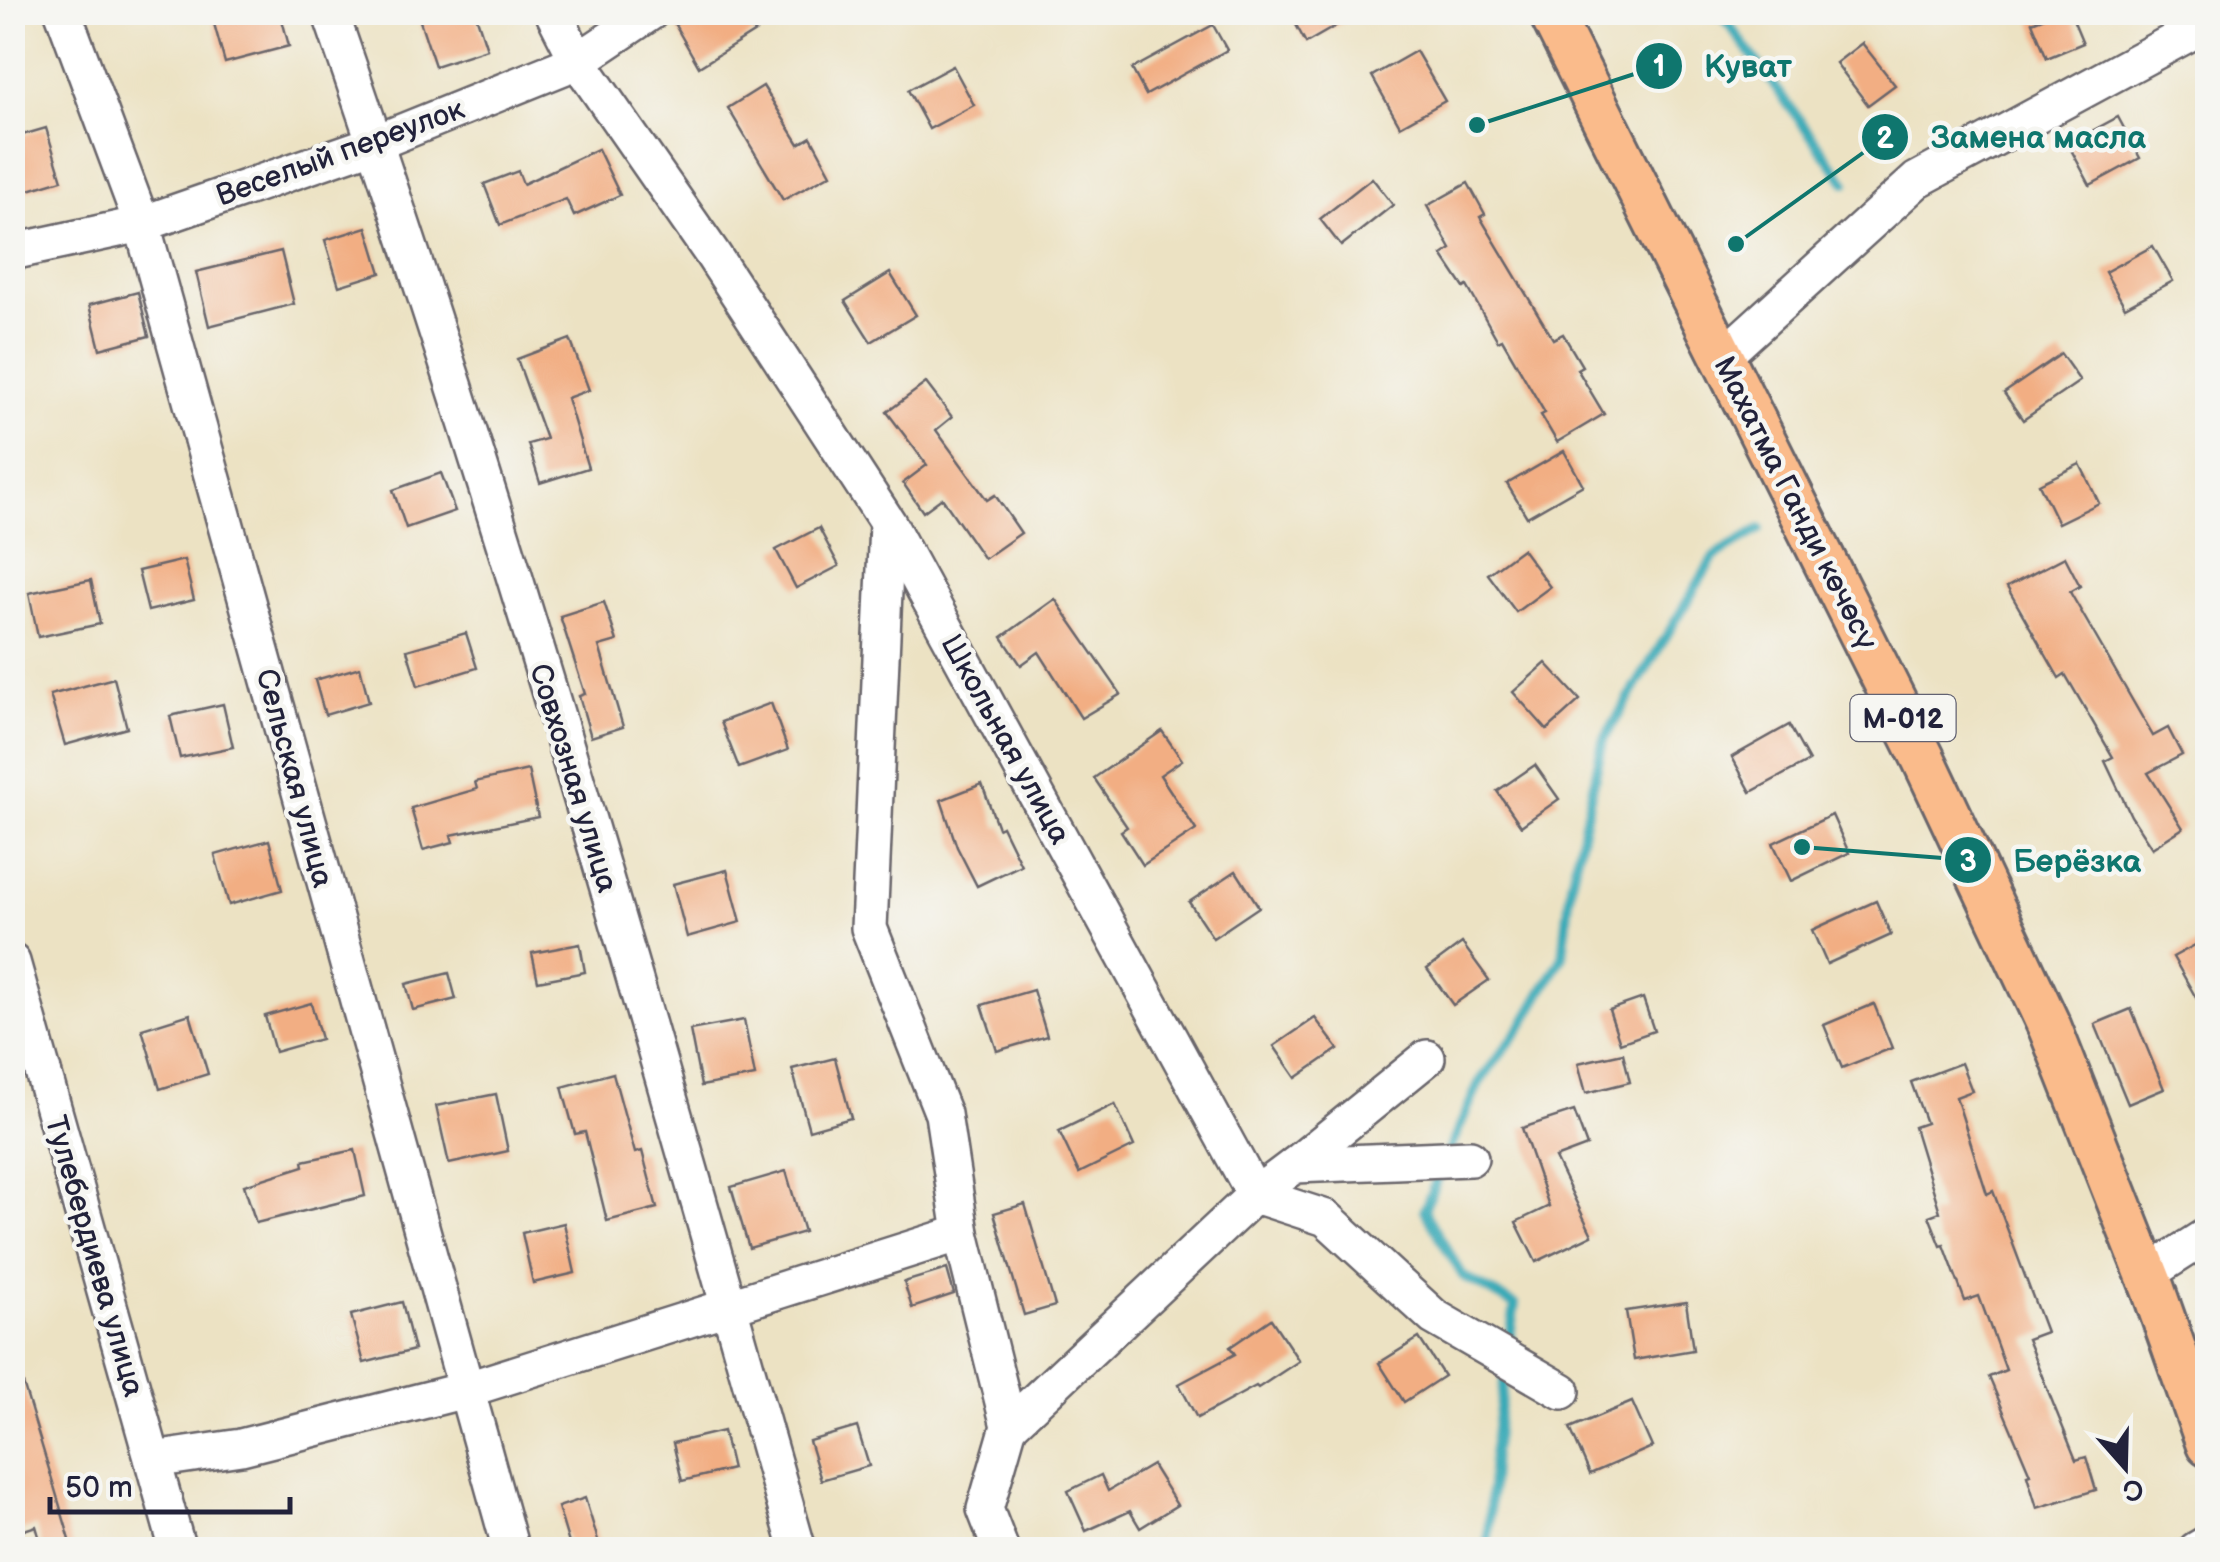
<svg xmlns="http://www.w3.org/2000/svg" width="2220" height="1562" font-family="'Balsamiq Sans',sans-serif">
<rect width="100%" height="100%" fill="#f6f6f2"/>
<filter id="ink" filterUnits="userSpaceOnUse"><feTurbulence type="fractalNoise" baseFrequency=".01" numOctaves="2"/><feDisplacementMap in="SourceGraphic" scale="20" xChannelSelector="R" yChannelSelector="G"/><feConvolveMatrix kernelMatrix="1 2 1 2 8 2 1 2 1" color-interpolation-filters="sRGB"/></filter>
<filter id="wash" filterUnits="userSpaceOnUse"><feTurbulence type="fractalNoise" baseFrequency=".0048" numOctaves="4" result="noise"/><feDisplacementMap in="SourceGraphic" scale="40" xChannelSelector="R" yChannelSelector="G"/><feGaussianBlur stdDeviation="2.25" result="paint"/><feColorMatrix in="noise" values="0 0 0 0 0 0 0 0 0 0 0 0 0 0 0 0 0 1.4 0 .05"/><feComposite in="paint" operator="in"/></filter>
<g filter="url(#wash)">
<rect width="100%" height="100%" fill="#ece2c3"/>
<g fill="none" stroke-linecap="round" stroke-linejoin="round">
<g stroke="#3aaab7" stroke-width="10">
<path d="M1720 12 1846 183"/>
<path d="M1449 1151 1479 1083 1524 1023 1563 956 1571 883 1603 741 1714 557 1760 529"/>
<path d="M1442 1167 1424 1210 1463 1276 1515 1305 1508 1350"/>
<path d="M1487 1550 1493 1454 1506 1367"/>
</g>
</g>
<g id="blocks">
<g fill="#f2ae83">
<path d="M241 12H280L289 46 225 63 213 20Z"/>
<path d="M417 12H475L487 49 435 66Z"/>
<path d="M695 12H787L699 67 675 25Z"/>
<path d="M1289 12H1360L1306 43Z"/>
<path d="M2057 12H2070L2083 43 2047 58 2032 22Z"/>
<path d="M1213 25 1227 50 1146 95 1132 69Z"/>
<path d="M1862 43 1895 85 1868 105 1836 63Z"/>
<path d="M1416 51 1445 101 1400 126 1372 76Z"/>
<path d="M953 66 974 105 929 129 908 90Z"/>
<path d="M763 86 799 144 811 137 831 174 783 200 728 108Z"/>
<path d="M2118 117 2140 158 2090 185 2068 144Z"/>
<path d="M46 128 62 180 12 195V138Z"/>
<path d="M598 149 620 195 574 216 566 199 500 225 484 184 518 171 523 184Z"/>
<path d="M1372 178 1393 205 1341 246 1320 219Z"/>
<path d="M1468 183 1485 214 1480 217 1553 339 1563 334 1582 366 1577 369 1604 414 1557 442 1541 415 1545 413 1502 339 1498 341 1467 286 1464 288 1442 255 1451 249 1427 206Z"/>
<path d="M367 227 381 273 339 286 325 240Z"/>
<path d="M2153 246 2173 281 2125 307 2105 272Z"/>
<path d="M281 251 294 304 209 326 196 272Z"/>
<path d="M890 273 916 315 871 342 845 301Z"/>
<path d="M138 292 149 336 100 349 89 305Z"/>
<path d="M570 339 589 390 567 398 588 468 540 483 528 444 546 439 517 359Z"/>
<path d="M2061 354 2080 381 2023 420 2004 393Z"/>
<path d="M926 383 952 417 936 430 987 500 995 495 1021 533 984 559 942 498 923 512 903 483 927 465 887 412Z"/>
<path d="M1564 451 1583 485 1527 517 1507 484Z"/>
<path d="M2080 464 2099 503 2058 523 2039 484Z"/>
<path d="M441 473 455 511 406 528 393 490Z"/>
<path d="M819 528 839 566 796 588 776 550Z"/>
<path d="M1522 549 1550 587 1516 612 1488 574Z"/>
<path d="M2065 557 2080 586 2070 592 2153 736 2168 728 2182 755 2148 773 2183 828 2152 848 2131 816 2105 761 2113 757 2065 674 2059 678 2007 587Z"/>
<path d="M184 560 194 600 148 611 138 571Z"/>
<path d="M91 580 100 624 38 637 29 593Z"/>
<path d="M1055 599 1121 694 1081 718 1039 652 1021 665 1002 637Z"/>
<path d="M604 602 617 641 599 646 623 727 591 737 579 696 585 694 560 616Z"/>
<path d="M466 633 477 668 418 686 407 650Z"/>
<path d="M1546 663 1580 700 1547 730 1513 692Z"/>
<path d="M360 667 369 702 325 715 315 680Z"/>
<path d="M114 678 127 728 65 745 50 695Z"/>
<path d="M771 703 788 750 739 768 721 722Z"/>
<path d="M223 704 233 747 180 758 170 716Z"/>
<path d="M1789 725 1809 761 1751 792 1732 757Z"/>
<path d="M1162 731 1182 760 1160 775 1196 830 1143 865 1121 831 1127 827 1094 778Z"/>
<path d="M1535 765 1559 799 1521 826 1497 791Z"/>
<path d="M528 770 538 817 451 835 453 842 423 850 411 808 477 789 475 782Z"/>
<path d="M982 784 998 828 1002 826 1021 865 977 886 957 847 941 800Z"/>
<path d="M1832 815 1849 853 1791 881 1773 843Z"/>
<path d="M269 840 282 890 229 905 215 855Z"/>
<path d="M727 870 741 922 687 937 673 884Z"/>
<path d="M1236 871 1259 907 1213 938 1189 902Z"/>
<path d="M1876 901 1891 935 1827 964 1812 930Z"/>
<path d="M2208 938V1019L2173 957Z"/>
<path d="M1462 943 1489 980 1453 1005 1427 969Z"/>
<path d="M580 944 585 972 538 981 532 953Z"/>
<path d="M449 973 456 999 413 1010 406 984Z"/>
<path d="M1033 990 1047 1036 997 1051 982 1005Z"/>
<path d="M1643 998 1654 1031 1620 1043 1609 1010Z"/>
<path d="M311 1003 321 1039 275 1052 265 1016Z"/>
<path d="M1874 1004 1892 1048 1842 1068 1824 1025Z"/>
<path d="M2131 1009 2164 1089 2128 1104 2095 1024Z"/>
<path d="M190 1014 208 1074 160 1089 142 1029Z"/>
<path d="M1315 1018 1338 1049 1296 1078 1274 1046Z"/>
<path d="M744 1020 755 1076 701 1086 690 1030Z"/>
<path d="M1623 1053 1630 1082 1586 1093 1578 1063Z"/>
<path d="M835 1058 851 1118 809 1130 792 1069Z"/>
<path d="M1961 1063 1972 1091 1956 1097 1987 1194 1993 1191 2046 1332 2027 1339 2076 1460 2086 1457 2096 1490 2037 1508 2027 1475 2030 1474 1989 1377 2006 1370 1979 1296 1965 1301 1944 1245 1941 1246 1929 1216 1940 1212 1914 1127 1926 1123 1911 1082Z"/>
<path d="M613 1073 635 1153 642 1151 657 1208 607 1221 585 1132 575 1134 562 1087Z"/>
<path d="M496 1094 508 1151 449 1164 436 1106Z"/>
<path d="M1115 1104 1134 1146 1079 1173 1059 1131Z"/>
<path d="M1574 1111 1587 1146 1555 1158 1592 1235 1536 1262 1516 1222 1549 1206 1522 1128Z"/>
<path d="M355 1150 365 1196 256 1223 244 1185 304 1166 303 1161Z"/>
<path d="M786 1171 804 1232 749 1248 731 1187Z"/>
<path d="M1025 1204 1055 1306 1024 1315 994 1213Z"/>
<path d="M564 1223 575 1273 533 1283 522 1233Z"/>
<path d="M947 1269 954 1294 912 1308 904 1282Z"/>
<path d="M402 1302 414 1350 364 1363 351 1315Z"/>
<path d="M1686 1302 1693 1350 1634 1360 1626 1311Z"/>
<path d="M1271 1319 1299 1361 1258 1388 1256 1386 1197 1418 1179 1384 1235 1354 1230 1347Z"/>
<path d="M1419 1338 1444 1376 1404 1402 1379 1363Z"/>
<path d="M19 1370 51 1476 73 1550H43L36 1526 12 1534V1371Z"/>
<path d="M1632 1402 1652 1447 1590 1474 1570 1428Z"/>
<path d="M857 1427 869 1466 821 1480 809 1441Z"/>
<path d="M723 1431 732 1469 682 1481 673 1443Z"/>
<path d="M1152 1465 1177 1505 1140 1528 1130 1511 1086 1531 1068 1491 1101 1475 1108 1491Z"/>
<path d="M585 1498 601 1550H571L558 1507Z"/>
</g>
</g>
</g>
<g filter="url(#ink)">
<use href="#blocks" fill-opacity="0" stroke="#69656b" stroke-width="2.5"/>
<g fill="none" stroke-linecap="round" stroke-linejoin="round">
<defs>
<g id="minor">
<path d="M63 12 142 224 511 1550"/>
<path d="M330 12C506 518 652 1034 798 1550"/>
<path d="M553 12 578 61 713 255 888 523 1255 1195 1009 1426"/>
<path d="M12 252 142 224 375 143 578 61 651 12"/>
<path d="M1722 357 1917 180 2208 23"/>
<path d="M887 524 869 928 943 1114 961 1233 1009 1426 985 1509 1001 1550"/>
<path d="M12 962 178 1550"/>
<path d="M1295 1165 1427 1058"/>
<path d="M1255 1195 1326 1218 1434 1317 1562 1391"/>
<path d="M1255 1195 1295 1165 1470 1158"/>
<path d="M2147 1274 2208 1235"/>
<path d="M153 1460 241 1447 465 1390 961 1233"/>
<path d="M2196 1550 2208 1543"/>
</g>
<path id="major" d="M1550 12 1923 758 2050 1028 2153 1289 2208 1445"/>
</defs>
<use href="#minor" stroke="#69656b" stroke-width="40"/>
<use href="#major" stroke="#69656b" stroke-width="48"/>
<use href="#minor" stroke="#fff" stroke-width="35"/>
<use href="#major" stroke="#fabb8b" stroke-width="42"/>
</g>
</g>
<g text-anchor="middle" stroke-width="9" stroke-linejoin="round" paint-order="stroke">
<rect fill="#f6f6f2" stroke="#626272" stroke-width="2.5" x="1850.5" y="695" width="105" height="46" rx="8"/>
<g font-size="28" font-weight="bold" fill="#22223b">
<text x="1903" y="728">М-012</text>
</g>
<g font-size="30" fill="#22223b" stroke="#f6f6f2">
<text transform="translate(340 152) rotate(-20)" y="10">Веселый переулок</text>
<text transform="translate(1796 503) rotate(63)" y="10">Махатма Ганди көчөсү</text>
<text transform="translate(1006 739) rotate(61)" y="10">Школьная улица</text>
<text transform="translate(295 778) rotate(75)" y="10">Сельская улица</text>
<text transform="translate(574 778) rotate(73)" y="10">Совхозная улица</text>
<text transform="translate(95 1256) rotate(74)" y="10">Тулебердиева улица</text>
</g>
</g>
<path fill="none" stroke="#0f766e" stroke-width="4" d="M1477 125L1659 66M1736 244L1885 137M1802 847L1968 860"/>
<g fill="#0f766e" stroke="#f6f6f2" stroke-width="4">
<circle cx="1477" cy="125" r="10"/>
<circle cx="1736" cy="244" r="10"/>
<circle cx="1802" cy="847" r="10"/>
<circle cx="1659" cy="66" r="25"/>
<circle cx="1885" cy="137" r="25"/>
<circle cx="1968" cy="860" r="25"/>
</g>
<g font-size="30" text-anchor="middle" font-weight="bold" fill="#fff">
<text x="1659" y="76">1</text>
<text x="1885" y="148">2</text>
<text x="1968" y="871">3</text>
</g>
<g font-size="32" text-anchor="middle" font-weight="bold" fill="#0f766e" stroke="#f6f6f2" stroke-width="9" stroke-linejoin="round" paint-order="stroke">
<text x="1748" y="77">Куват</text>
<text x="2038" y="148">Замена масла</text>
<text x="2077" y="872">Берёзка</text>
</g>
<rect width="2220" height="1562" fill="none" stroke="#f6f6f2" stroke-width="50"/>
<g transform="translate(2125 1467) rotate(160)" stroke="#f6f6f2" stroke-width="8" paint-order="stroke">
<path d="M0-8L18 38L0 25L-18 38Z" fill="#22223b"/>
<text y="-15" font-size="28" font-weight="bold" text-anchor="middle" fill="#22223b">С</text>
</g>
<path d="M50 1497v15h240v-15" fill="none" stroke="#22223b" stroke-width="5"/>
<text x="65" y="1497" font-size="30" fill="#22223b" stroke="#f6f6f2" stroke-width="8" paint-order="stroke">50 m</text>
</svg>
